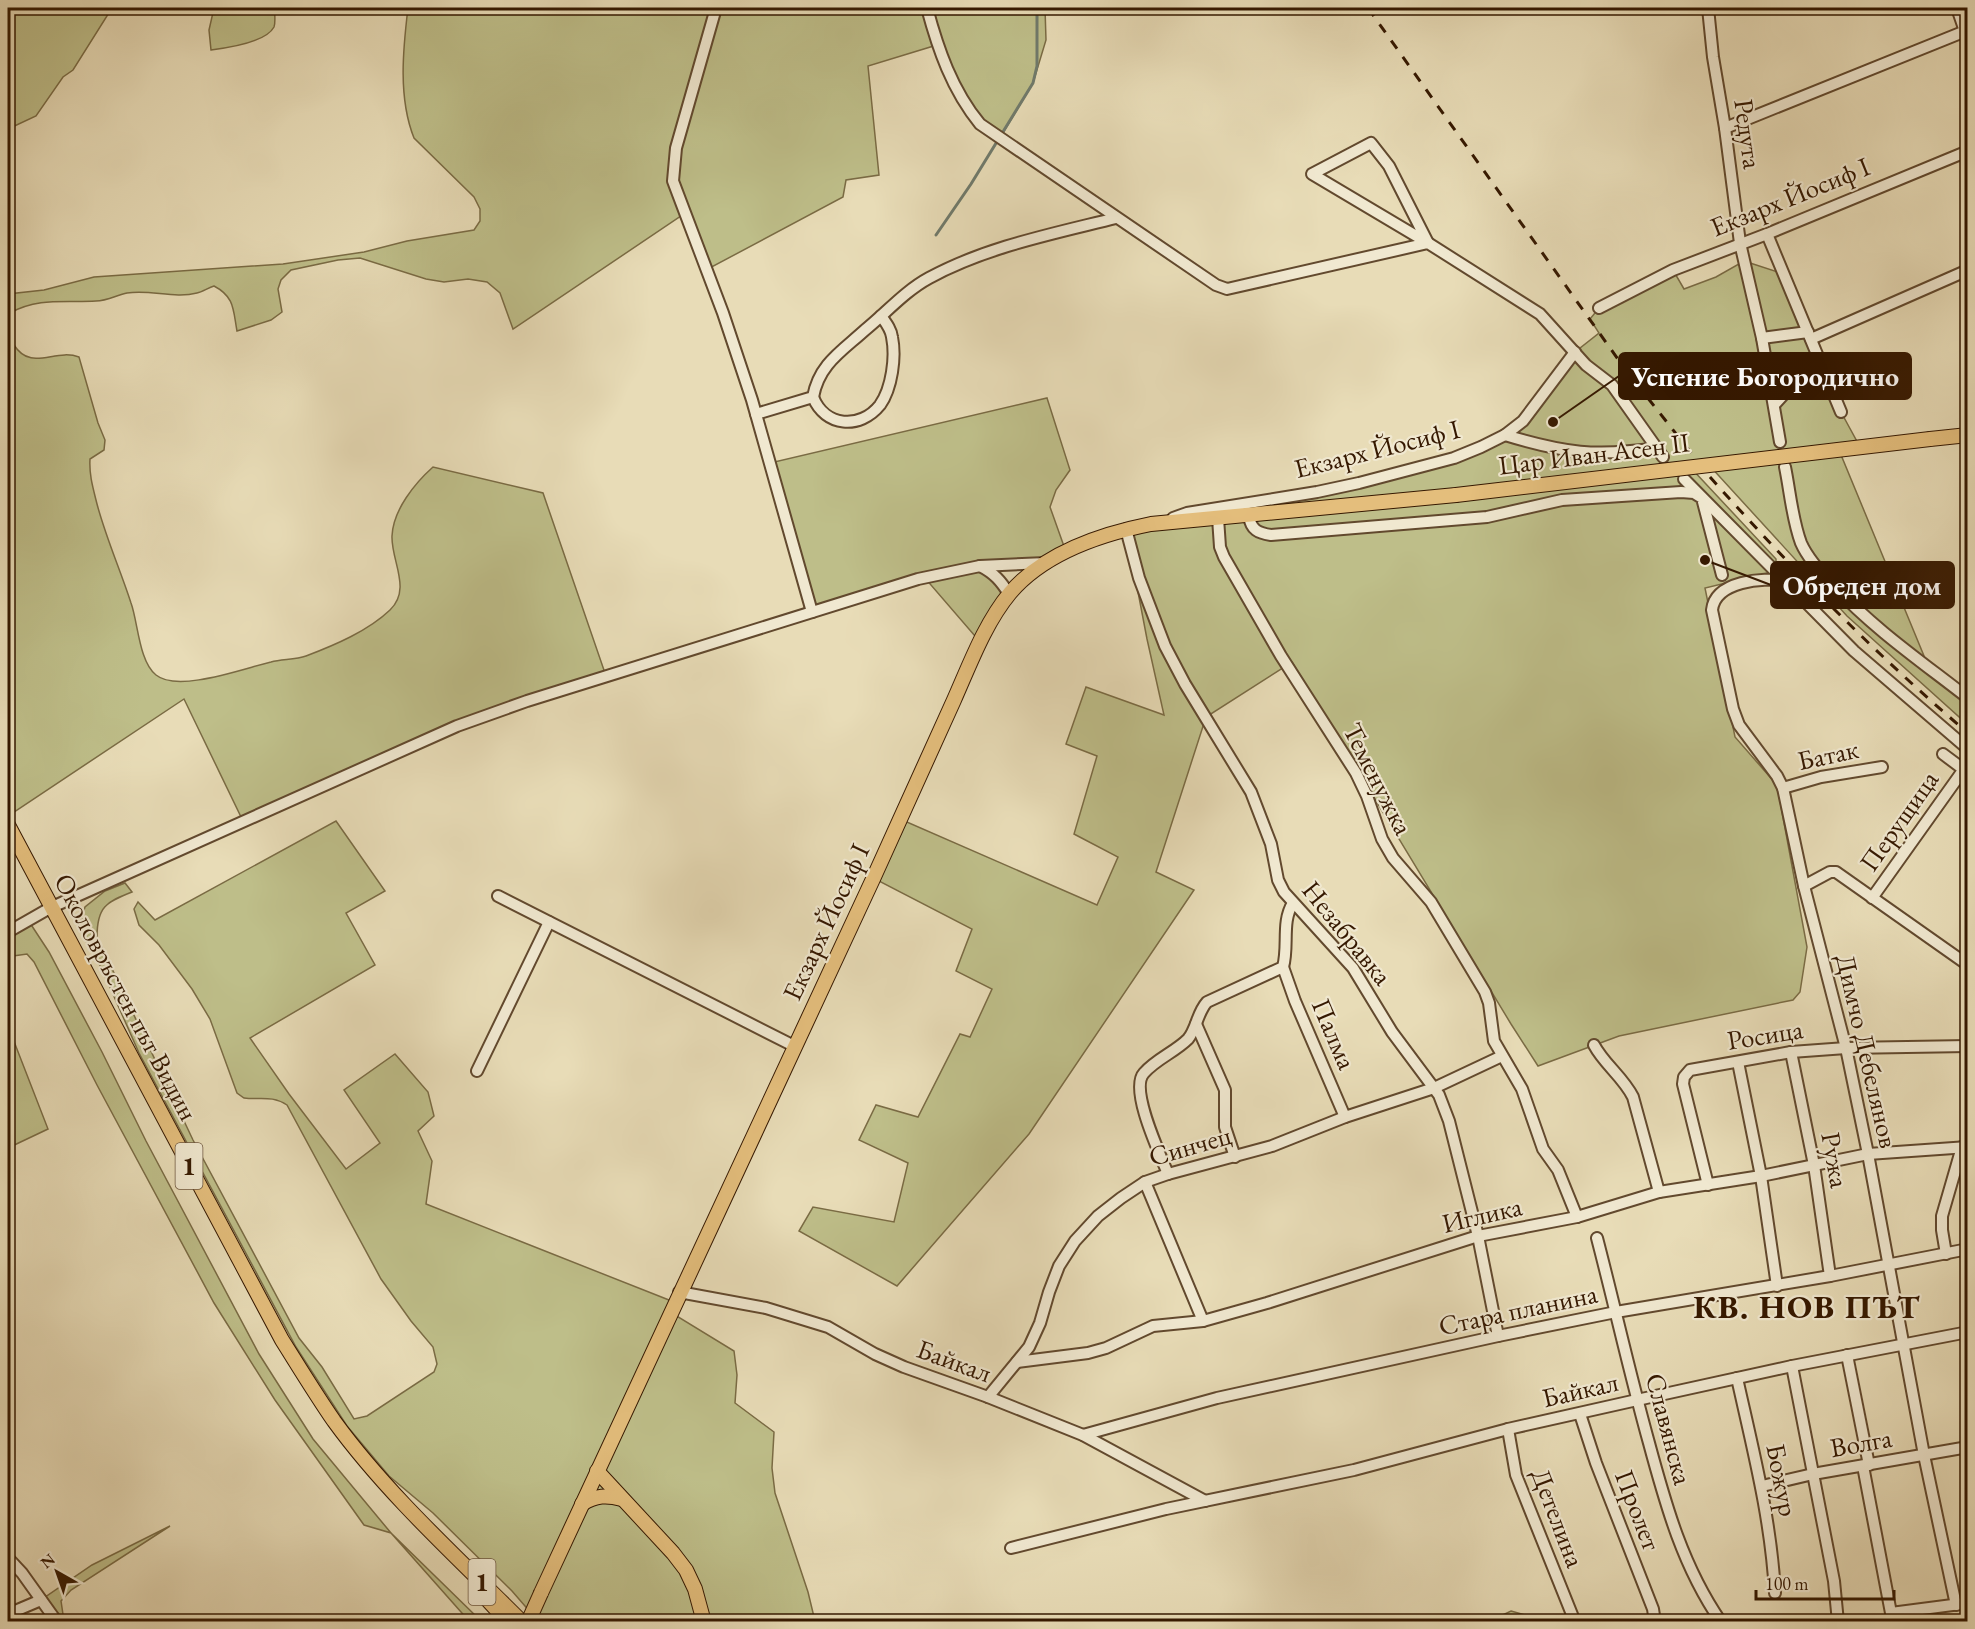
<svg xmlns="http://www.w3.org/2000/svg" width="1975" height="1629" font-family="'EB Garamond',serif">
<rect width="100%" height="100%" fill="#e8dcb7"/>
<filter id="stains"><feTurbulence type="fractalNoise" baseFrequency=".00333" numOctaves="4"/><feColorMatrix values="0 0 0 0 .2 0 0 0 0 .09 0 0 0 0 .02 0 0 0 .5 -.17"/></filter>
<radialGradient id="worn" r=".72"><stop offset=".6" stop-color="#630" stop-opacity="0"/><stop offset="1" stop-color="#630" stop-opacity=".3"/></radialGradient>
<g fill="#bebe89" stroke="#7a6b44" stroke-width="1.5">
<path d="M8 8H112L73 70 63 77 36 116 8 129Z"/>
<path d="M214 8H275C274 13 276 22 274 27 266 42 227 48 211 50L209 30Z"/>
<path d="M408 8H1045L1046 40 1033 83 1000 138 980 124 937 45 868 66 879 175 846 180 843 197 706 270 684 214 513 329 500 293 487 282 468 279 444 282 426 279 360 258 338 260 291 270 281 280 278 289 282 312 271 320 237 331C233 310 235 297 214 286 208 288 202 292 197 293 174 299 150 289 127 293 117 295 107 301 96 301 65 303 39 297 10 313 9 324 8 336 14 345 31 372 55 348 79 357L98 423 105 440 104 450 90 459C89 475 93 488 97 504 106 538 120 569 131 603 138 622 139 662 156 675 178 693 245 668 271 662 282 659 295 660 306 656 335 645 368 631 390 610 412 589 391 561 392 536 393 510 415 483 433 467L543 493 606 676 527 701 243 821 184 699 8 816V294L44 290 94 277 283 264 364 252 407 241 474 230 480 221V209L474 197 414 138C398 98 403 49 408 8Z"/>
<path d="M1744 261 1784 274 1841 412 1860 447 1839 450 1929 668 1968 698 1967 724 1847 616 1709 465 1691 468 1776 559V571L1705 588 1735 737 1777 785 1807 947 1800 992 1793 1000 1619 1036 1538 1066 1511 1024 1292 662 1206 717 1156 872 1194 890 1029 1134 897 1286 799 1231 813 1207 894 1222 908 1163 859 1140 876 1105 918 1117 960 1034 970 1037 992 989 956 971 972 929 873 878 900 819 1097 905 1118 857 1074 834 1097 756 1066 744 1086 687 1164 715 1147 639 1126 529 1436 462 1505 435 1575 352 1599 333 1590 319 1599 308 1673 270 1684 289 1716 277Z"/>
<path d="M1047 398 1070 470 1056 490 1050 507 1066 552 1047 563 981 566 1009 594 981 643 925 578 812 612 770 463Z"/>
<path d="M336 821 385 891 346 913 375 965 250 1038 289 1094 346 1169 380 1143 344 1090 395 1054 428 1092 434 1116 418 1131 432 1161 426 1204 674 1302 670 1312 734 1351 737 1375 735 1403 774 1432 772 1468 775 1493 808 1592 815 1621H538L512 1591 433 1513 389 1476 347 1426 296 1347 139 1053 101 967 83 936 81 920 85 907 105 891 125 883 132 892C106 902 97 907 97 937L193 1140 299 1338 322 1367 354 1419 367 1416 434 1372 437 1364 433 1347 411 1321 381 1279 287 1105C272 1095 260 1100 244 1098L237 1093 210 1019 192 989 159 945 139 925 134 909 138 902 155 920Z"/>
<path d="M28 920 49 952 102 1052 146 1141 259 1354 313 1439 391 1533 481 1621H469L391 1533 364 1525 275 1400 214 1303 97 1085 34 962 27 954 13 956 8 961V932Z"/>
<path d="M8 1026 48 1129 8 1148Z"/>
<path d="M170 1526 71 1590 61 1601 64 1621H57L41 1600 92 1565Z"/>
<path d="M1511 1611 1546 1621H1490Z"/>
</g>
<g fill="none" stroke-linecap="round" stroke-linejoin="round">
<path stroke="#707a6b" stroke-width="3" d="M936 235 971 184 1033 83 1037 66V8"/>
<defs>
<g id="minor">
<path d="M716 8 676 148 673 181 723 313 752 400 812 612"/>
<path d="M927 8C938 49 952 90 980 124L1216 285 1227 289 1428 243 1540 314 1586 365 1612 385 1663 457"/>
<path d="M1708 8 1713 57 1725 128 1740 243 1762 338 1780 442"/>
<path d="M1957 8 1967 37"/>
<path d="M1725 128 1968 30"/>
<path d="M1371 143 1389 166 1428 243 1312 174Z"/>
<path d="M1767 234 1841 412"/>
<path d="M1599 308 1673 270 1767 234 1968 151"/>
<path d="M1762 338 1808 332"/>
<path d="M1811 339 1968 270"/>
<path d="M813 397C825 427 860 430 880 405 892 388 896 357 892 337 891 329 886 323 881 316"/>
<path d="M1774 405 1818 357"/>
<path d="M756 414 813 397C819 364 842 351 865 330 886 313 905 291 929 278 986 247 1052 234 1116 218"/>
<path d="M1505 435C1564 453 1596 457 1657 448"/>
<path d="M1785 467C1790 491 1792 519 1801 543 1808 559 1822 574 1834 586 1874 629 1922 662 1968 698"/>
<path d="M1684 479 1854 651 1968 749"/>
<path d="M1249 516C1251 530 1258 533 1271 535L1487 517 1562 500 1681 492 1694 493 1702 498 1722 575"/>
<path d="M1173 518 1187 513 1317 492 1359 483 1454 458 1481 447 1505 435 1523 421 1575 352"/>
<path d="M1218 518 1220 547 1224 557 1281 656 1356 773 1367 796 1382 839 1393 858 1431 902 1485 992 1489 1003 1494 1041 1522 1089 1543 1149 1558 1170 1577 1217"/>
<path d="M1126 529 1139 578 1165 646 1185 684 1251 792 1271 844 1278 880 1284 892 1353 968 1392 1032 1439 1095 1449 1121 1478 1236 1498 1336"/>
<path d="M980 566C994 573 1001 581 1009 594"/>
<path d="M1785 581C1763 577 1715 581 1712 610L1733 709 1739 725 1777 776 1783 788 1804 886 1846 1048 1868 1154 1924 1455 1956 1605"/>
<path d="M1943 754 1967 772"/>
<path d="M1783 788 1821 777 1882 767"/>
<path d="M1804 886 1830 872H1836L1968 965"/>
<path d="M498 896 794 1046"/>
<path d="M1872 898 1964 769"/>
<path d="M8 932 50 908 457 726 527 701 918 579 980 566 1046 563"/>
<path d="M1283 967 1295 1001 1345 1117"/>
<path d="M1196 1024 1225 1090V1127L1235 1157"/>
<path d="M1594 1045C1604 1064 1623 1077 1633 1097L1659 1192"/>
<path d="M1791 1052 1814 1165 1830 1276"/>
<path d="M1738 1062 1761 1176 1777 1286"/>
<path d="M477 1071 549 922"/>
<path d="M1168 1174C1160 1154 1129 1089 1144 1073 1156 1059 1175 1052 1188 1039 1197 1028 1197 1013 1207 1002L1283 967C1289 946 1281 922 1293 903"/>
<path d="M1145 1182 1203 1321"/>
<path d="M1708 1185 1683 1084 1684 1077 1690 1070 1791 1052 1846 1048 1968 1046"/>
<path d="M1597 1238C1615 1307 1630 1375 1649 1443 1666 1506 1683 1567 1721 1622"/>
<path d="M1946 1254 1942 1230V1216L1962 1147"/>
<path d="M679 1292 766 1308 828 1327 875 1354 904 1367 988 1397 1083 1435 1205 1501"/>
<path d="M1847 1355 1869 1465"/>
<path d="M1017 1362 1088 1353 1106 1348 1153 1326 1203 1321 1267 1303 1478 1236 1577 1217 1659 1192 1761 1176 1868 1154 1968 1147"/>
<path d="M1792 1366 1834 1581 1838 1622"/>
<path d="M1737 1378C1753 1450 1771 1519 1775 1593"/>
<path d="M988 1397 1029 1347 1040 1323 1049 1292 1059 1266 1075 1241 1098 1216 1121 1198 1145 1182 1168 1174 1272 1146 1345 1117 1434 1088 1502 1056"/>
<path d="M1580 1414 1596 1463 1653 1609 1655 1622"/>
<path d="M1508 1429 1516 1475 1575 1622"/>
<path d="M1083 1435 1217 1398 1498 1336 1616 1312 1830 1276 1968 1249"/>
<path d="M1863 1466 1891 1613 1968 1603"/>
<path d="M1762 1486 1813 1474 1968 1447"/>
<path d="M1011 1548 1166 1509 1354 1470 1508 1429 1637 1400 1792 1366 1968 1332"/>
<path d="M8 1558 22 1573 57 1622"/>
<path d="M8 1614 41 1600"/>
</g>
<g id="major">
<path d="M1930 439 1968 435"/>
<path d="M8 825 282 1340C299 1367 316 1395 334 1421 387 1494 458 1558 522 1622"/>
<path d="M597 1471 673 1553 686 1570 695 1589 704 1622"/>
<path d="M582 1504C596 1495 607 1495 622 1499"/>
<path d="M541 1593C650 1354 763 1117 873 879 900 819 927 759 954 700 970 664 985 623 1010 593 1044 553 1101 534 1151 524L1456 495"/>
<path d="M483 1595 508 1622"/>
</g>
</defs>
<use href="#minor" stroke="#62492e" stroke-width="14"/>
<use href="#major" stroke="#351800" stroke-width="16"/>
<use href="#minor" stroke="#f0e8d0" stroke-width="10"/>
<use href="#major" stroke="#e4be7c" stroke-width="14"/>
<g stroke="#351800" stroke-width="3" stroke-dasharray="10 10" stroke-linecap="butt">
<path d="M1368 8 1625 369 1692 454"/>
<path d="M1710 477C1790 567 1875 654 1968 733"/>
</g>
<defs>
<g id="major-bridge">
<path d="M1456 495 1930 439"/>
<path d="M528 1622 541 1593"/>
</g>
</defs>
<use href="#major-bridge" stroke="#351800" stroke-width="16" stroke-linecap="butt"/>
<use href="#major-bridge" stroke="#e4be7c" stroke-width="14"/>
</g>
<g text-anchor="middle" stroke-width="4.5" stroke-linejoin="round" paint-order="stroke">
<g fill="#f0e8d0" stroke="#6d563e" stroke-width="1.5">
<rect x="175.5" y="1143" width="27" height="46" rx="4.5"/>
<rect x="468.5" y="1559" width="27" height="46" rx="4.5"/>
</g>
<g font-size="26" font-weight="bold" fill="#351800">
<text x="189" y="1175">1</text>
<text x="482" y="1591">1</text>
</g>
<g font-size="27" fill="#351800" stroke="#f0e8d0">
<text transform="translate(1748 134) rotate(82)" y="9">Редута</text>
<text transform="translate(1790 197) rotate(-22)" y="9">Екзарх Йосиф I</text>
<text transform="translate(1377 449) rotate(-14)" y="9">Екзарх Йосиф I</text>
<text transform="translate(1594 454) rotate(-7)" y="9">Цар Иван Асен II</text>
<text transform="translate(1828 755) rotate(-12)" y="9">Батак</text>
<text transform="translate(1378 779) rotate(63)" y="9">Теменужка</text>
<text transform="translate(1899 821) rotate(-55)" y="9">Перущица</text>
<text transform="translate(826 922) rotate(-65)" y="9">Екзарх Йосиф I</text>
<text transform="translate(1347 933) rotate(51)" y="9">Незабравка</text>
<text transform="translate(126 997) rotate(62)" y="9">Околовръстен път Видин</text>
<text transform="translate(1334 1034) rotate(67)" y="9">Палма</text>
<text transform="translate(1765 1035) rotate(-9)" y="9">Росица</text>
<text transform="translate(1867 1051) rotate(77)" y="9">Димчо Дебелянов</text>
<text transform="translate(1190 1146) rotate(-16)" y="9">Синчец</text>
<text transform="translate(1835 1160) rotate(80)" y="9">Ружа</text>
<text transform="translate(1482 1215) rotate(-13)" y="9">Иглика</text>
<text transform="translate(1518 1310) rotate(-12)" y="9">Стара планина</text>
<text transform="translate(954 1361) rotate(20)" y="9">Байкал</text>
<text transform="translate(1580 1390) rotate(-13)" y="9">Байкал</text>
<text transform="translate(1669 1429) rotate(75)" y="9">Славянска</text>
<text transform="translate(1861 1443) rotate(-10)" y="9">Волга</text>
<text transform="translate(1782 1480) rotate(79)" y="9">Божур</text>
<text transform="translate(1638 1510) rotate(69)" y="9">Пролет</text>
<text transform="translate(1558 1518) rotate(69)" y="9">Детелина</text>
</g>
<g font-size="33" font-weight="bold" letter-spacing="1.5" fill="#351800" stroke="#f0e8d0">
<text x="1807" y="1318">КВ. НОВ ПЪТ</text>
</g>
</g>
<path fill="none" stroke="#351800" stroke-width="2" d="M1553 422L1619 376M1705 560L1771 585"/>
<g fill="#351800" stroke="#f0e8d0" stroke-width="2">
<circle cx="1553" cy="422" r="6"/>
<circle cx="1705" cy="560" r="6"/>
</g>
<g fill="#351800" stroke="#351800" stroke-width="2">
<rect x="1619" y="353" width="292" height="46" rx="6"/>
<rect x="1771" y="562" width="183" height="46" rx="6"/>
</g>
<g font-size="28" text-anchor="middle" font-weight="bold" fill="#fff">
<text x="1765" y="386">Успение Богородично</text>
<text x="1862" y="595">Обреден дом</text>
</g>
<rect width="1975" height="1629" fill="none" stroke="#e8dcb7" stroke-width="30"/>
<rect x="9" y="9" width="1957" height="1611" fill="none" stroke="#351800" stroke-width="3"/>
<rect x="15" y="15" width="1945" height="1599" fill="none" stroke="#351800" stroke-width="1.5"/>
<g transform="translate(57 1572) rotate(320)" stroke="#f0e8d0" stroke-width="4.5" paint-order="stroke">
<path d="M0-4.5L10 22L0 15L-10 22Z" fill="#351800"/>
<text y="-9" font-size="16" font-weight="bold" text-anchor="middle" fill="#351800">N</text>
</g>
<path d="M1756 1590v9h138v-9" fill="none" stroke="#351800" stroke-width="3"/>
<text x="1765" y="1590" font-size="18" fill="#351800" stroke="#f0e8d0" stroke-width="4.5" paint-order="stroke">100 m</text>
<rect width="100%" height="100%" filter="url(#stains)"/>
<rect width="100%" height="100%" fill="url(#worn)"/>
</svg>
